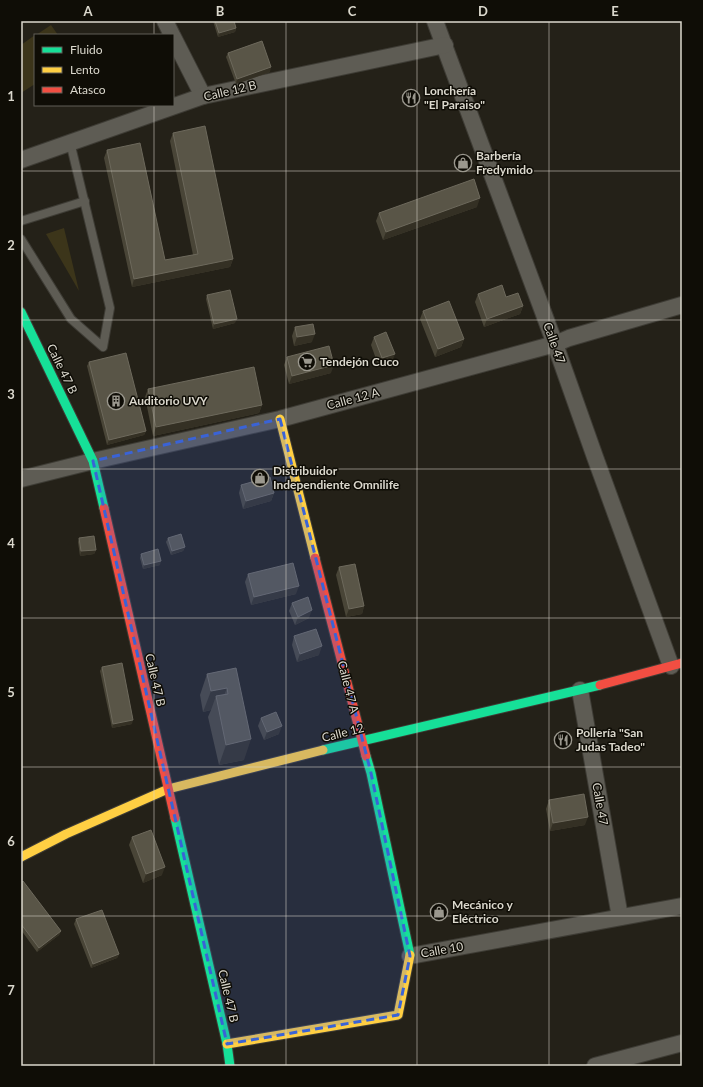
<svg xmlns="http://www.w3.org/2000/svg" width="703" height="1087" font-family="Lato,sans-serif">
<rect width="100%" height="100%" fill="#242118"/>
<g fill="#3c351a">
<path d="M51 25 58 35H36Z"/>
<path d="M35 35V84L21 93V45Z"/>
<path d="M64 228 79 291 46 234Z"/>
</g>
<g fill="none" stroke-linecap="round" stroke-linejoin="round">
<defs>
<g id="lane">
<path d="M21 221 85 201"/>
<path d="M21 239 71 319 103 347 110 308 70 142"/>
</g>
<g id="street">
<path d="M165 21 172 35"/>
<path d="M435 21 555 344 595 457 671 666"/>
<path d="M173 37 203 96"/>
<path d="M21 160 203 96 445 45"/>
<path d="M21 479 93 461 280 419 555 344 569 338 682 305"/>
<path d="M580 690 620 917"/>
<path d="M410 956 682 906"/>
<path d="M595 1066 682 1043"/>
</g>
<g id="fast">
<path d="M21 312 93 461 104 508"/>
<path d="M323 750 600 685"/>
<path d="M366 756 371 773 410 955"/>
<path d="M175 818 227 1044 230 1066"/>
</g>
<g id="slow">
<path d="M280 419 315 558"/>
<path d="M21 857 66 834 168 789 323 750"/>
<path d="M227 1044 398 1015 410 955"/>
</g>
<g id="jam">
<path d="M104 508 175 818"/>
<path d="M315 558 366 756"/>
<path d="M600 685 682 663"/>
</g>
</defs>
<use href="#lane" stroke="#3e3c35" stroke-width="10"/>
<use href="#street" stroke="#3e3c35" stroke-width="18"/>
<use href="#fast" stroke="#3e3c35" stroke-width="11"/>
<use href="#slow" stroke="#3e3c35" stroke-width="11"/>
<use href="#jam" stroke="#3e3c35" stroke-width="11"/>
<use href="#lane" stroke="#5e5c54" stroke-width="8"/>
<use href="#street" stroke="#5e5c54" stroke-width="16"/>
<use href="#fast" stroke="#16e098" stroke-width="9"/>
<use href="#slow" stroke="#ffcf43" stroke-width="9"/>
<use href="#jam" stroke="#f24e42" stroke-width="9"/>
</g>
<g fill="#494537">
<path d="M213 21H234L236 28 235 32 218 37Z"/>
<path d="M228 53 270 72 236 84 226 57Z"/>
<path d="M173 133 233 259 230 267 132 287 104 158 107 150 165 260 193 255 170 141Z"/>
<path d="M477 207 383 240 376 221 379 213Z"/>
<path d="M478 294 506 297 523 306 520 314 484 327 475 302Z"/>
<path d="M207 295 235 323 213 329 206 299Z"/>
<path d="M423 311 464 339 461 347 435 357 420 319Z"/>
<path d="M295 327 312 342 294 346 292 336Z"/>
<path d="M374 337 392 362 379 367 371 345Z"/>
<path d="M287 357 331 373 289 384 284 365Z"/>
<path d="M89 362 146 431 144 435 107 445 87 366Z"/>
<path d="M148 389 262 405 259 413 153 436 145 397Z"/>
<path d="M241 485 274 493 271 501 243 509 239 493Z"/>
<path d="M79 538 96 550 94 554 80 556 78 542Z"/>
<path d="M168 538 185 547 183 551 171 555 166 542Z"/>
<path d="M141 554 160 565 143 569 140 558Z"/>
<path d="M339 567 364 606 362 614 346 617 336 575Z"/>
<path d="M248 574 296 594 251 605 245 582Z"/>
<path d="M292 603 309 618 295 625 289 611Z"/>
<path d="M294 636 319 655 297 662 292 645Z"/>
<path d="M102 667 132 724 112 728 100 671Z"/>
<path d="M236 668 244 760 219 765 208 717 211 710 203 712 200 695 207 674Z"/>
<path d="M261 718 279 734 264 740 258 726Z"/>
<path d="M549 800 585 825 550 831 546 809Z"/>
<path d="M132 837 162 875 143 883 129 845Z"/>
<path d="M21 883 61 931 59 935 37 952 21 930Z"/>
<path d="M76 919 119 954 117 958 91 968 74 924Z"/>
</g>
<g fill="#343024">
<path d="M236 28 235 32 218 37 219 33Z"/>
<path d="M271 67 270 72 236 84 237 79Z"/>
<path d="M480 198 477 207 383 240 386 232Z"/>
<path d="M233 259 230 267 132 287 134 279Z"/>
<path d="M523 306 520 314 484 327 487 319Z"/>
<path d="M237 319 235 323 213 329 214 324Z"/>
<path d="M315 334 312 342 294 346 297 337Z"/>
<path d="M464 339 461 347 435 357 438 349Z"/>
<path d="M395 354 392 362 379 367 382 358Z"/>
<path d="M334 365 331 373 289 384 292 376Z"/>
<path d="M262 405 259 413 153 436 156 427Z"/>
<path d="M146 431 144 435 107 445 109 440Z"/>
<path d="M274 493 271 501 243 509 246 501Z"/>
<path d="M185 547 183 551 171 555 172 551Z"/>
<path d="M96 550 94 554 80 556 81 551Z"/>
<path d="M161 561 160 565 143 569 144 565Z"/>
<path d="M299 586 296 594 251 605 254 597Z"/>
<path d="M364 606 362 614 346 617 349 609Z"/>
<path d="M312 610 309 618 295 625 298 617Z"/>
<path d="M322 646 319 655 297 662 300 654Z"/>
<path d="M227 688 219 708 216 696 211 710 203 712 211 691Z"/>
<path d="M133 720 132 724 112 728 113 724Z"/>
<path d="M282 726 279 734 264 740 267 732Z"/>
<path d="M251 739 244 760 219 765 226 745Z"/>
<path d="M588 817 585 825 550 831 553 823Z"/>
<path d="M165 867 162 875 143 883 146 874Z"/>
<path d="M61 931 59 935 37 952 39 948Z"/>
<path d="M119 954 117 958 91 968 93 964Z"/>
</g>
<g fill="#595547" stroke="#6d695c">
<path d="M215 21H234L236 28 219 33Z"/>
<path d="M262 41 271 67 237 79 228 53Z"/>
<path d="M205 126 233 259 134 279 107 150 140 143 165 260 198 254 173 133Z"/>
<path d="M474 179 480 198 386 232 379 213Z"/>
<path d="M502 285 506 297 518 293 523 306 487 319 478 294Z"/>
<path d="M230 290 237 319 214 324 207 295Z"/>
<path d="M449 301 464 339 438 349 423 311Z"/>
<path d="M313 324 315 334 297 337 295 327Z"/>
<path d="M386 332 395 354 382 358 374 337Z"/>
<path d="M329 346 334 365 292 376 287 357Z"/>
<path d="M126 353 146 431 109 440 89 362Z"/>
<path d="M254 367 262 405 156 427 148 389Z"/>
<path d="M270 477 274 493 246 501 241 485Z"/>
<path d="M181 534 185 547 172 551 168 538Z"/>
<path d="M94 536 96 550 81 551 79 538Z"/>
<path d="M158 549 161 561 144 565 141 554Z"/>
<path d="M293 563 299 586 254 597 248 574Z"/>
<path d="M355 564 364 606 349 609 339 567Z"/>
<path d="M308 597 312 610 298 617 292 603Z"/>
<path d="M316 629 322 646 300 654 294 636Z"/>
<path d="M122 663 133 720 113 724 102 667Z"/>
<path d="M236 668 251 739 226 745 216 696 228 694 227 688 211 691 207 674Z"/>
<path d="M276 712 282 726 267 732 261 718Z"/>
<path d="M584 794 588 817 553 823 549 800Z"/>
<path d="M151 830 165 867 146 874 132 837Z"/>
<path d="M23 881 61 931 39 948 21 924V883Z"/>
<path d="M102 910 119 954 93 964 76 919Z"/>
</g>
<path fill="#3a63d6" fill-opacity="0.2" stroke="#3a63d6" stroke-width="3" stroke-dasharray="8 5" stroke-linejoin="round" d="M280 419 371 773 410 956 398 1015 227 1044 93 461Z"/>
<path fill="none" stroke="#dbd8cd" stroke-width="1" stroke-opacity="0.55" d="M154 21V35M286 21V1066M417 21V1066M549 21V1066M154 105V1066M21 171H682M21 320H682M21 469H682M21 618H682M21 767H682M21 916H682"/>
<defs>
<symbol id="restaurant-ring" viewBox="-11 -11 22 22"><circle r="9.5" fill="#0f0d06" stroke="#9b988e" stroke-width="1.5"/><path d="M-5-6h1v4h1v-4h1v4h1v-4h1v5L-1.5 .5V6h-2V.5L-5-1ZM5-6V6H3V1.5H1.5Q1.5-4 5-6Z" fill="#9b988e"/></symbol>
<symbol id="shop-ring" viewBox="-11 -11 22 22"><circle r="9.5" fill="#0f0d06" stroke="#9b988e" stroke-width="1.5"/><path d="M-5-2.5h2.3a2.7 3.5 0 0 1 5.4 0H5L5.5 6h-11ZM-1.5-2.5h3a1.5 2.3 0 0 0-3 0Z" fill="#9b988e"/></symbol>
<symbol id="supermarket-ring" viewBox="-11 -11 22 22"><circle r="9.5" fill="#0f0d06" stroke="#9b988e" stroke-width="1.5"/><path d="M-6-5.5h2.5l.6 2H6L4.5 2H-2.5L-4.4-4H-6ZM-1.5 3.2a1.3 1.3 0 1 0 .1 0ZM3 3.2a1.3 1.3 0 1 0 .1 0Z" fill="#9b988e"/></symbol>
<symbol id="building-ring" viewBox="-11 -11 22 22"><circle r="9.5" fill="#0f0d06" stroke="#9b988e" stroke-width="1.5"/><path d="M-4-6H4V6H1V3H-1V6H-4ZM-2.5-4.3h1.7v1.8h-1.7ZM.8-4.3h1.7v1.8H.8ZM-2.5-1h1.7V.8h-1.7ZM.8-1h1.7V.8H.8Z" fill="#9b988e"/></symbol>
</defs>
<g fill-rule="evenodd">
<use href="#restaurant-ring" x="401" y="88" width="20" height="20"/>
<use href="#shop-ring" x="453" y="153" width="20" height="20"/>
<use href="#supermarket-ring" x="297" y="352" width="20" height="20"/>
<use href="#building-ring" x="106" y="391" width="20" height="20"/>
<use href="#shop-ring" x="250" y="468" width="20" height="20"/>
<use href="#restaurant-ring" x="553" y="730" width="20" height="20"/>
<use href="#shop-ring" x="429" y="902" width="20" height="20"/>
</g>
<g text-anchor="middle" stroke-width="3" stroke-linejoin="round" paint-order="stroke">
<g font-size="12" fill="#dbd8cd" stroke="#0f0d06">
<text transform="translate(230 91) rotate(-13)" y="4">Calle 12 B</text>
<text transform="translate(554 343) rotate(70)" y="4">Calle 47</text>
<text transform="translate(62 369) rotate(64)" y="4">Calle 47 B</text>
<text transform="translate(353 399) rotate(-15)" y="4">Calle 12 A</text>
<text transform="translate(155 680) rotate(77)" y="4">Calle 47 B</text>
<text transform="translate(348 687) rotate(76)" y="4">Calle 47 A</text>
<text transform="translate(343 733) rotate(-14)" y="4">Calle 12</text>
<text transform="translate(600 804) rotate(80)" y="4">Calle 47</text>
<text transform="translate(442 950) rotate(-10)" y="4">Calle 10</text>
<text transform="translate(228 996) rotate(77)" y="4">Calle 47 B</text>
</g>
<g font-size="12" font-weight="bold" fill="#dbd8cd" stroke="#0f0d06" text-anchor="start">
<text x="424" y="95">Lonchería<tspan x="424" dy="14">"El Paraiso"</tspan></text>
<text x="476" y="160">Barbería<tspan x="476" dy="14">Fredymido</tspan></text>
<text x="320" y="366">Tendejón Cuco</text>
<text x="129" y="405">Auditorio UVY</text>
<text x="273" y="475">Distribuidor<tspan x="273" dy="14">Independiente Omnilife</tspan></text>
<text x="576" y="737">Pollería "San<tspan x="576" dy="14">Judas Tadeo"</tspan></text>
<text x="452" y="909">Mecánico y<tspan x="452" dy="14">Eléctrico</tspan></text>
</g>
</g>
<rect width="703" height="1087" fill="none" stroke="#0f0d06" stroke-width="44"/>
<rect x="34" y="34" width="140" height="72" fill="#0f0d06" stroke="#615e56"/>
<rect x="42" y="47" width="20" height="6" fill="#16e098" stroke="#615e56"/>
<text x="70" y="54" font-size="12" fill="#dbd8cd">Fluido</text>
<rect x="42" y="67" width="20" height="6" fill="#ffcf43" stroke="#615e56"/>
<text x="70" y="74" font-size="12" fill="#dbd8cd">Lento</text>
<rect x="42" y="87" width="20" height="6" fill="#f24e42" stroke="#615e56"/>
<text x="70" y="94" font-size="12" fill="#dbd8cd">Atasco</text>
<rect x="22" y="22" width="659" height="1043" fill="none" stroke="#dbd8cd" stroke-width="1.5"/>
<g font-size="13" text-anchor="middle" font-weight="bold" fill="#dbd8cd">
<text x="88" y="16">A</text>
<text x="220" y="16">B</text>
<text x="352" y="16">C</text>
<text x="483" y="16">D</text>
<text x="615" y="16">E</text>
<text x="11" y="101">1</text>
<text x="11" y="250">2</text>
<text x="11" y="399">3</text>
<text x="11" y="548">4</text>
<text x="11" y="697">5</text>
<text x="11" y="846">6</text>
<text x="11" y="995">7</text>
</g>
</svg>
